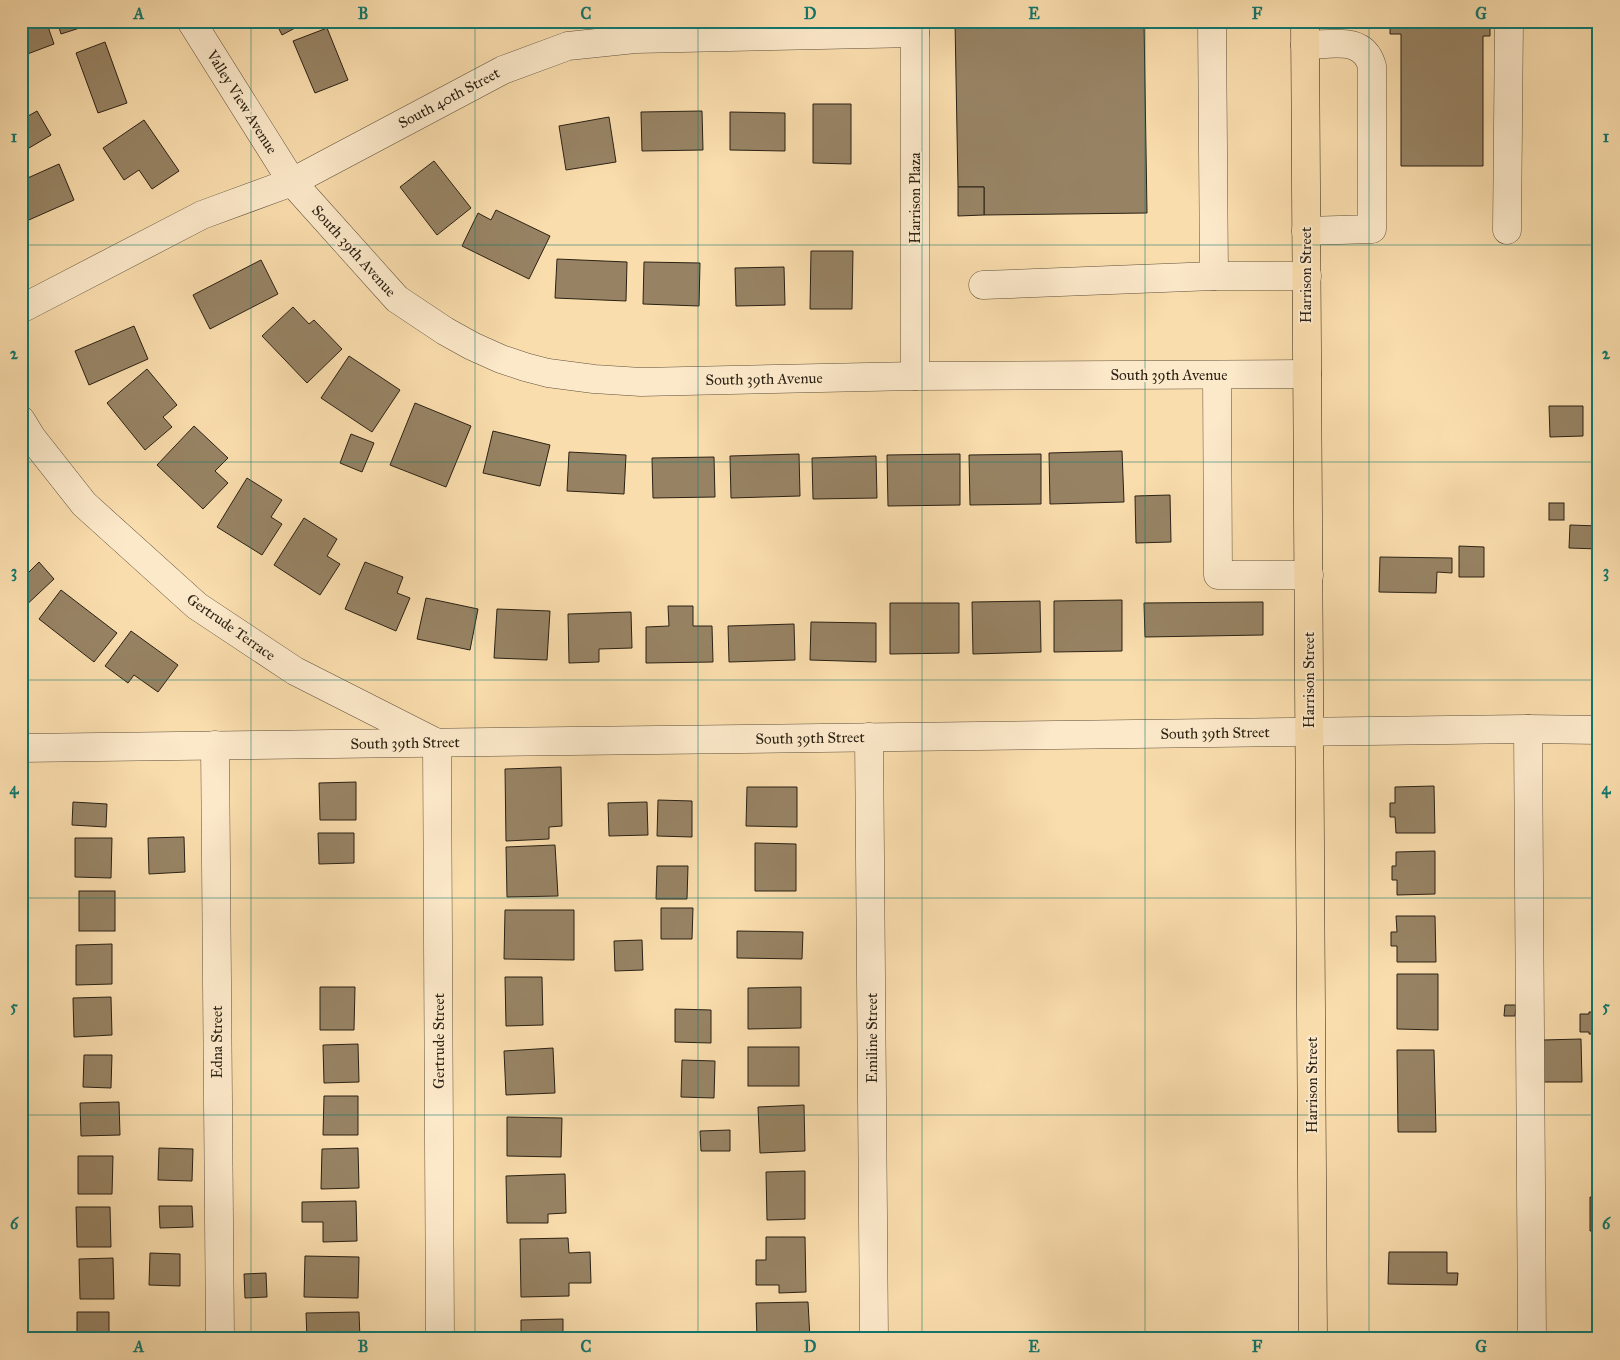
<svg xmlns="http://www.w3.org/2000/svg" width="1620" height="1360" font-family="'IM FELL Great Primer',serif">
<rect width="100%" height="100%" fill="#faddad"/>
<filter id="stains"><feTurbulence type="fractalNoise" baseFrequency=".004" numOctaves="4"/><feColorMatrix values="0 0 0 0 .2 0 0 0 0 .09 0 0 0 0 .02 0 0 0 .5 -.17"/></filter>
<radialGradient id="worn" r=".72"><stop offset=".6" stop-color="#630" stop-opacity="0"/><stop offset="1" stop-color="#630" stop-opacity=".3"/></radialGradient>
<g fill="#978364" stroke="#2b2114">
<path d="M21 21H46L54 44 22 56Z"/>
<path d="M57 21H91L92 24 61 34Z"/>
<path d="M275 21H308L282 35Z"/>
<path d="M414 21H432L416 28Z"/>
<path d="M955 21H1144L1147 213 984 215V187H958Z"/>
<path d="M1390 21H1490V36H1483V166H1401V34H1390Z"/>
<path d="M327 28 348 80 315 93 293 41Z"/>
<path d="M105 42 127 103 98 113 76 53Z"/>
<path d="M813 104H851V164L813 163Z"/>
<path d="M37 111 51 135 24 151 21 146V120Z"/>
<path d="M702 111 703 150 642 151 641 112Z"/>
<path d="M730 112 785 113V151L730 150Z"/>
<path d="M609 117 616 162 566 170 559 126Z"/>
<path d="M144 120 179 171 152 189 139 170 124 180 103 148Z"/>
<path d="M434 161 471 208 437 235 400 187Z"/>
<path d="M59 164 74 200 22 223 21 181Z"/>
<path d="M958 187H984V215L958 216Z"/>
<path d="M496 210 550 236 529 279 462 246 478 213 491 220Z"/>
<path d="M811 251H853L852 309H810Z"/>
<path d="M557 259 627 262 626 301 555 298Z"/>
<path d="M261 260 278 294 210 329 193 295Z"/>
<path d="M644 262 700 263 699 306 643 304Z"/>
<path d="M784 267 785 305 736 306 735 268Z"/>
<path d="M293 307 309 324 314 320 342 349 307 383 262 336Z"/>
<path d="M134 326 148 359 89 385 75 351Z"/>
<path d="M349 356 400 390 372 432 321 398Z"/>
<path d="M147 369 177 405 163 417 172 427 145 450 107 403Z"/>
<path d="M415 403 471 426 446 487 390 465Z"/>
<path d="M1549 406H1583V436L1550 437Z"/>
<path d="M194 426 228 458 215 471 228 483 203 509 157 465Z"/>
<path d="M493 431 550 445 540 486 483 473Z"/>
<path d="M351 434 374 443 362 472 340 463Z"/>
<path d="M1122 451 1124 502 1050 504 1049 453Z"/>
<path d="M569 452 626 455 624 494 567 491Z"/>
<path d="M799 454 800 496 731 498 730 456Z"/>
<path d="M960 454V505L888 506 887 455Z"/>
<path d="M1041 454V504L970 505 969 455Z"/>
<path d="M876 456 877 498 813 499 812 458Z"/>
<path d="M714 457 715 497 653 498 652 458Z"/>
<path d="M247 478 282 500 271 517 282 524 262 555 217 527Z"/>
<path d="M1170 495 1171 542 1136 543 1135 496Z"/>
<rect x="1549" y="503" width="15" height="17"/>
<path d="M304 518 337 539 327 556 340 564 320 595 274 565Z"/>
<path d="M1570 525 1599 526V549L1569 548Z"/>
<path d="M1459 546 1484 547V577H1459Z"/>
<path d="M1380 557 1452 558V573L1437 572 1436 593 1379 592Z"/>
<path d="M39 562 54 579 21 610V565L28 573Z"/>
<path d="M365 562 403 577 397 593 410 598 396 631 345 609Z"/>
<path d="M61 590 117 633 94 662 39 619Z"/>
<path d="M426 598 478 609 470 650 417 639Z"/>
<path d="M1122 600V651L1054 652V601Z"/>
<path d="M1040 601 1041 652 973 654 972 602Z"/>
<path d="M1263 602V635L1145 637 1144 603Z"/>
<path d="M890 603H959V653L890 654Z"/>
<path d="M668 606H693V626H712L713 662 646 663V627L669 626Z"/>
<path d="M497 609 550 611 547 660 494 658Z"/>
<path d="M631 612 632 648 599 649V662L569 663 568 614Z"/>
<path d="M811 622 876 623V662L810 660Z"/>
<path d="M794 624 795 660 729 662 728 626Z"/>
<path d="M131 631 178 665 158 692 134 675 128 683 105 666Z"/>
<path d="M561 767 562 826 549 827V839L506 841 505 769Z"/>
<path d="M356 782V820H320L319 783Z"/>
<path d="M1434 786 1435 833H1396L1395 817H1390V803H1395V787Z"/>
<path d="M747 787H797V827L746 826Z"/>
<path d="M658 800 692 801V837L657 836Z"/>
<path d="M73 802 107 804 106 827 72 825Z"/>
<path d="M647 802 648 835 609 836 608 803Z"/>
<path d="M318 833H354V863L319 864Z"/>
<path d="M184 837 185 872 149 874 148 838Z"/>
<path d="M75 838H112L111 878 75 877Z"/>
<path d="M755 843 796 844V891H755Z"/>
<path d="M555 845 558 896 507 897 506 847Z"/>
<path d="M1435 851V894L1397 895V880H1392V866H1396V852Z"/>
<path d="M657 866H688L687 899H656Z"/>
<rect x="79" y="891" width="36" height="40"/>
<path d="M661 908H693L692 939H661Z"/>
<path d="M505 910H574V960L504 959Z"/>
<path d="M1396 916H1435L1436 962H1397V946H1391V932H1397Z"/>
<path d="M737 931 803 932 802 959 737 958Z"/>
<path d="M642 940 643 970 615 971 614 941Z"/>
<path d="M112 944V984L76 985V945Z"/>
<path d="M1397 974H1438V1030L1397 1029Z"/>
<path d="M505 977H542L543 1025 506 1026Z"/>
<path d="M320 987H355L354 1030H320Z"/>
<path d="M801 987V1028L748 1029V988Z"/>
<path d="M111 997 112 1035 74 1037 73 998Z"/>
<path d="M1505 1005H1516L1515 1016H1504Z"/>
<path d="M675 1009 711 1010V1043L675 1042Z"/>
<path d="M1589 1012H1599V1034H1589V1032H1580V1014H1589Z"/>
<path d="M1581 1039 1582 1082H1544L1543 1040Z"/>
<path d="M358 1044 359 1082 324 1083 323 1045Z"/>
<rect x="748" y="1047" width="51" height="39"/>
<path d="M553 1048 555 1093 506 1095 504 1051Z"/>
<path d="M1397 1050H1434L1436 1132H1398Z"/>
<path d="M84 1055H112L111 1088 83 1087Z"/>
<path d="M682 1060 715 1061 714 1098 681 1097Z"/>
<path d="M324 1096H358V1135H323Z"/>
<path d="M119 1102 120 1135 81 1136 80 1103Z"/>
<path d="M804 1105 805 1151 760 1153 758 1107Z"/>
<path d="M507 1117 562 1118 561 1157 507 1156Z"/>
<path d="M730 1130V1151H701L700 1131Z"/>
<path d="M159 1148 193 1149 192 1181 158 1180Z"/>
<path d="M358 1148 359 1188 321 1189 322 1149Z"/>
<path d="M78 1156H113L112 1194H78Z"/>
<path d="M805 1171V1219L767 1220 766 1172Z"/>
<path d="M1597 1172H1599V1231H1590V1197H1597Z"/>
<path d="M565 1174 566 1213 548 1214V1223H507L506 1176Z"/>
<path d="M356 1201 357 1241 323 1242V1222H302V1202Z"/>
<path d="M159 1206H192L193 1227 160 1228Z"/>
<path d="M76 1207H110L111 1247H77Z"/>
<path d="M766 1237H805L806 1292 779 1293V1285H756V1260H766Z"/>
<path d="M568 1238 569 1253 590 1252 591 1283H569V1296L521 1297 520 1239Z"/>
<path d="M1389 1252H1447V1273H1458L1457 1285 1388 1284Z"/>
<path d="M150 1253 180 1254V1286L149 1285Z"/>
<path d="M305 1256 359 1257 358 1298 304 1297Z"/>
<path d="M113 1258 114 1299H80L79 1259Z"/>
<path d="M266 1273 267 1297 245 1298 244 1274Z"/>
<path d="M808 1302 810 1339H757L756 1303Z"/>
<path d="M77 1312H109V1339L77 1338Z"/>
<path d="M359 1312 360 1339H307L306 1313Z"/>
<path d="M563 1319V1339H521V1320Z"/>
<path d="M281 1332V1339H251L250 1333Z"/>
</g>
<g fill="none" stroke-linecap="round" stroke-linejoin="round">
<defs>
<g id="minor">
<path d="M191 21 292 182 397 299 445 331 472 346 501 359 525 367 548 373 594 379 641 382 915 376 1307 374"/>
<path d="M1212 21 1214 276H1307"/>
<path d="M1305 45C1332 45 1363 35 1372 66V229L1306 231"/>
<path d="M1507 230 1509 21"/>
<path d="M983 285 1214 276"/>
<path d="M21 309 202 215 292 182 503 70 568 46 635 39 915 33"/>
<path d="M1217 375 1218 575H1309"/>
<path d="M915 376V21"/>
<path d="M21 420 32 438 84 504 197 606 295 671 437 743 440 1339"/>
<path d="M1528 729 1532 1339"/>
<path d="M869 737 874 1339"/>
<path d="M215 745 220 1339"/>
<path d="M21 748 1528 729 1599 730"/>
</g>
<path id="major" d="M1305 21 1313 1339"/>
</defs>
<use href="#minor" stroke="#5f503a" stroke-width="29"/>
<use href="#major" stroke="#2b2114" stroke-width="29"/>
<use href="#minor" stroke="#fce9ca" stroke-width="28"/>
<use href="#major" stroke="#faddad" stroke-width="28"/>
</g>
<path fill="none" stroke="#0f766e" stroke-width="1" stroke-opacity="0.55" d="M251 21V1339M475 21V1339M698 21V1339M922 21V1339M1145 21V1339M1369 21V1339M21 245H1599M21 462H1599M21 680H1599M21 898H1599M21 1115H1599"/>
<g text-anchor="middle" stroke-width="4" stroke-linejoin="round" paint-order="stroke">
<g font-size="15" fill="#2b2114" stroke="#fce9ca">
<text transform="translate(449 98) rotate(-28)" y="5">South 40th Street</text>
<text transform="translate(242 102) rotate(58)" y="5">Valley View Avenue</text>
<text transform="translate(915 198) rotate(-90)" y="5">Harrison Plaza</text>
<text transform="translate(354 251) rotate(48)" y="5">South 39th Avenue</text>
<text transform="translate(1306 275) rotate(-90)" y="5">Harrison Street</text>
<text x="1169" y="380">South 39th Avenue</text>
<text transform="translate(764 379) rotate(-1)" y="5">South 39th Avenue</text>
<text transform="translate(231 627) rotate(35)" y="5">Gertrude Terrace</text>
<text transform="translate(1309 680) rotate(-90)" y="5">Harrison Street</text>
<text transform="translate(1215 733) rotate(-1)" y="5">South 39th Street</text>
<text transform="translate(810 738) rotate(-1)" y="5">South 39th Street</text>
<text transform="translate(405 743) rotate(-1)" y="5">South 39th Street</text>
<text transform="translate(872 1038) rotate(-90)" y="5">Emiline Street</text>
<text transform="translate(439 1041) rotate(-90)" y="5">Gertrude Street</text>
<text transform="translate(217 1042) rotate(-90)" y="5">Edna Street</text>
<text transform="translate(1312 1085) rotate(-90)" y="5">Harrison Street</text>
</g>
</g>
<rect width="1620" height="1360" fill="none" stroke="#faddad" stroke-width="55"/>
<rect x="28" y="28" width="1564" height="1304" fill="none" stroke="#0f766e" stroke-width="2"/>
<g font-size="16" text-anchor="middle" font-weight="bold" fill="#0f766e">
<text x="139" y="19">A</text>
<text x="363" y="19">B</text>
<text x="586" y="19">C</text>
<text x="810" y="19">D</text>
<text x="1034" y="19">E</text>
<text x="1257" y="19">F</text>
<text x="1481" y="19">G</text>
<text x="14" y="142">1</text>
<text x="1606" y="142">1</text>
<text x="14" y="359">2</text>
<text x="1606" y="359">2</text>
<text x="14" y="577">3</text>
<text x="1606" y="577">3</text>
<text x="14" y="794">4</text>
<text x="1606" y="794">4</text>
<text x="14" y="1012">5</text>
<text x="1606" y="1012">5</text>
<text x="14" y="1229">6</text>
<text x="1606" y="1229">6</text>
<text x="139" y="1352">A</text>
<text x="363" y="1352">B</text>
<text x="586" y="1352">C</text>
<text x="810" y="1352">D</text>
<text x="1034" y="1352">E</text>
<text x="1257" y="1352">F</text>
<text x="1481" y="1352">G</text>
</g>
<rect width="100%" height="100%" filter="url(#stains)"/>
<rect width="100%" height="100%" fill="url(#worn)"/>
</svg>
